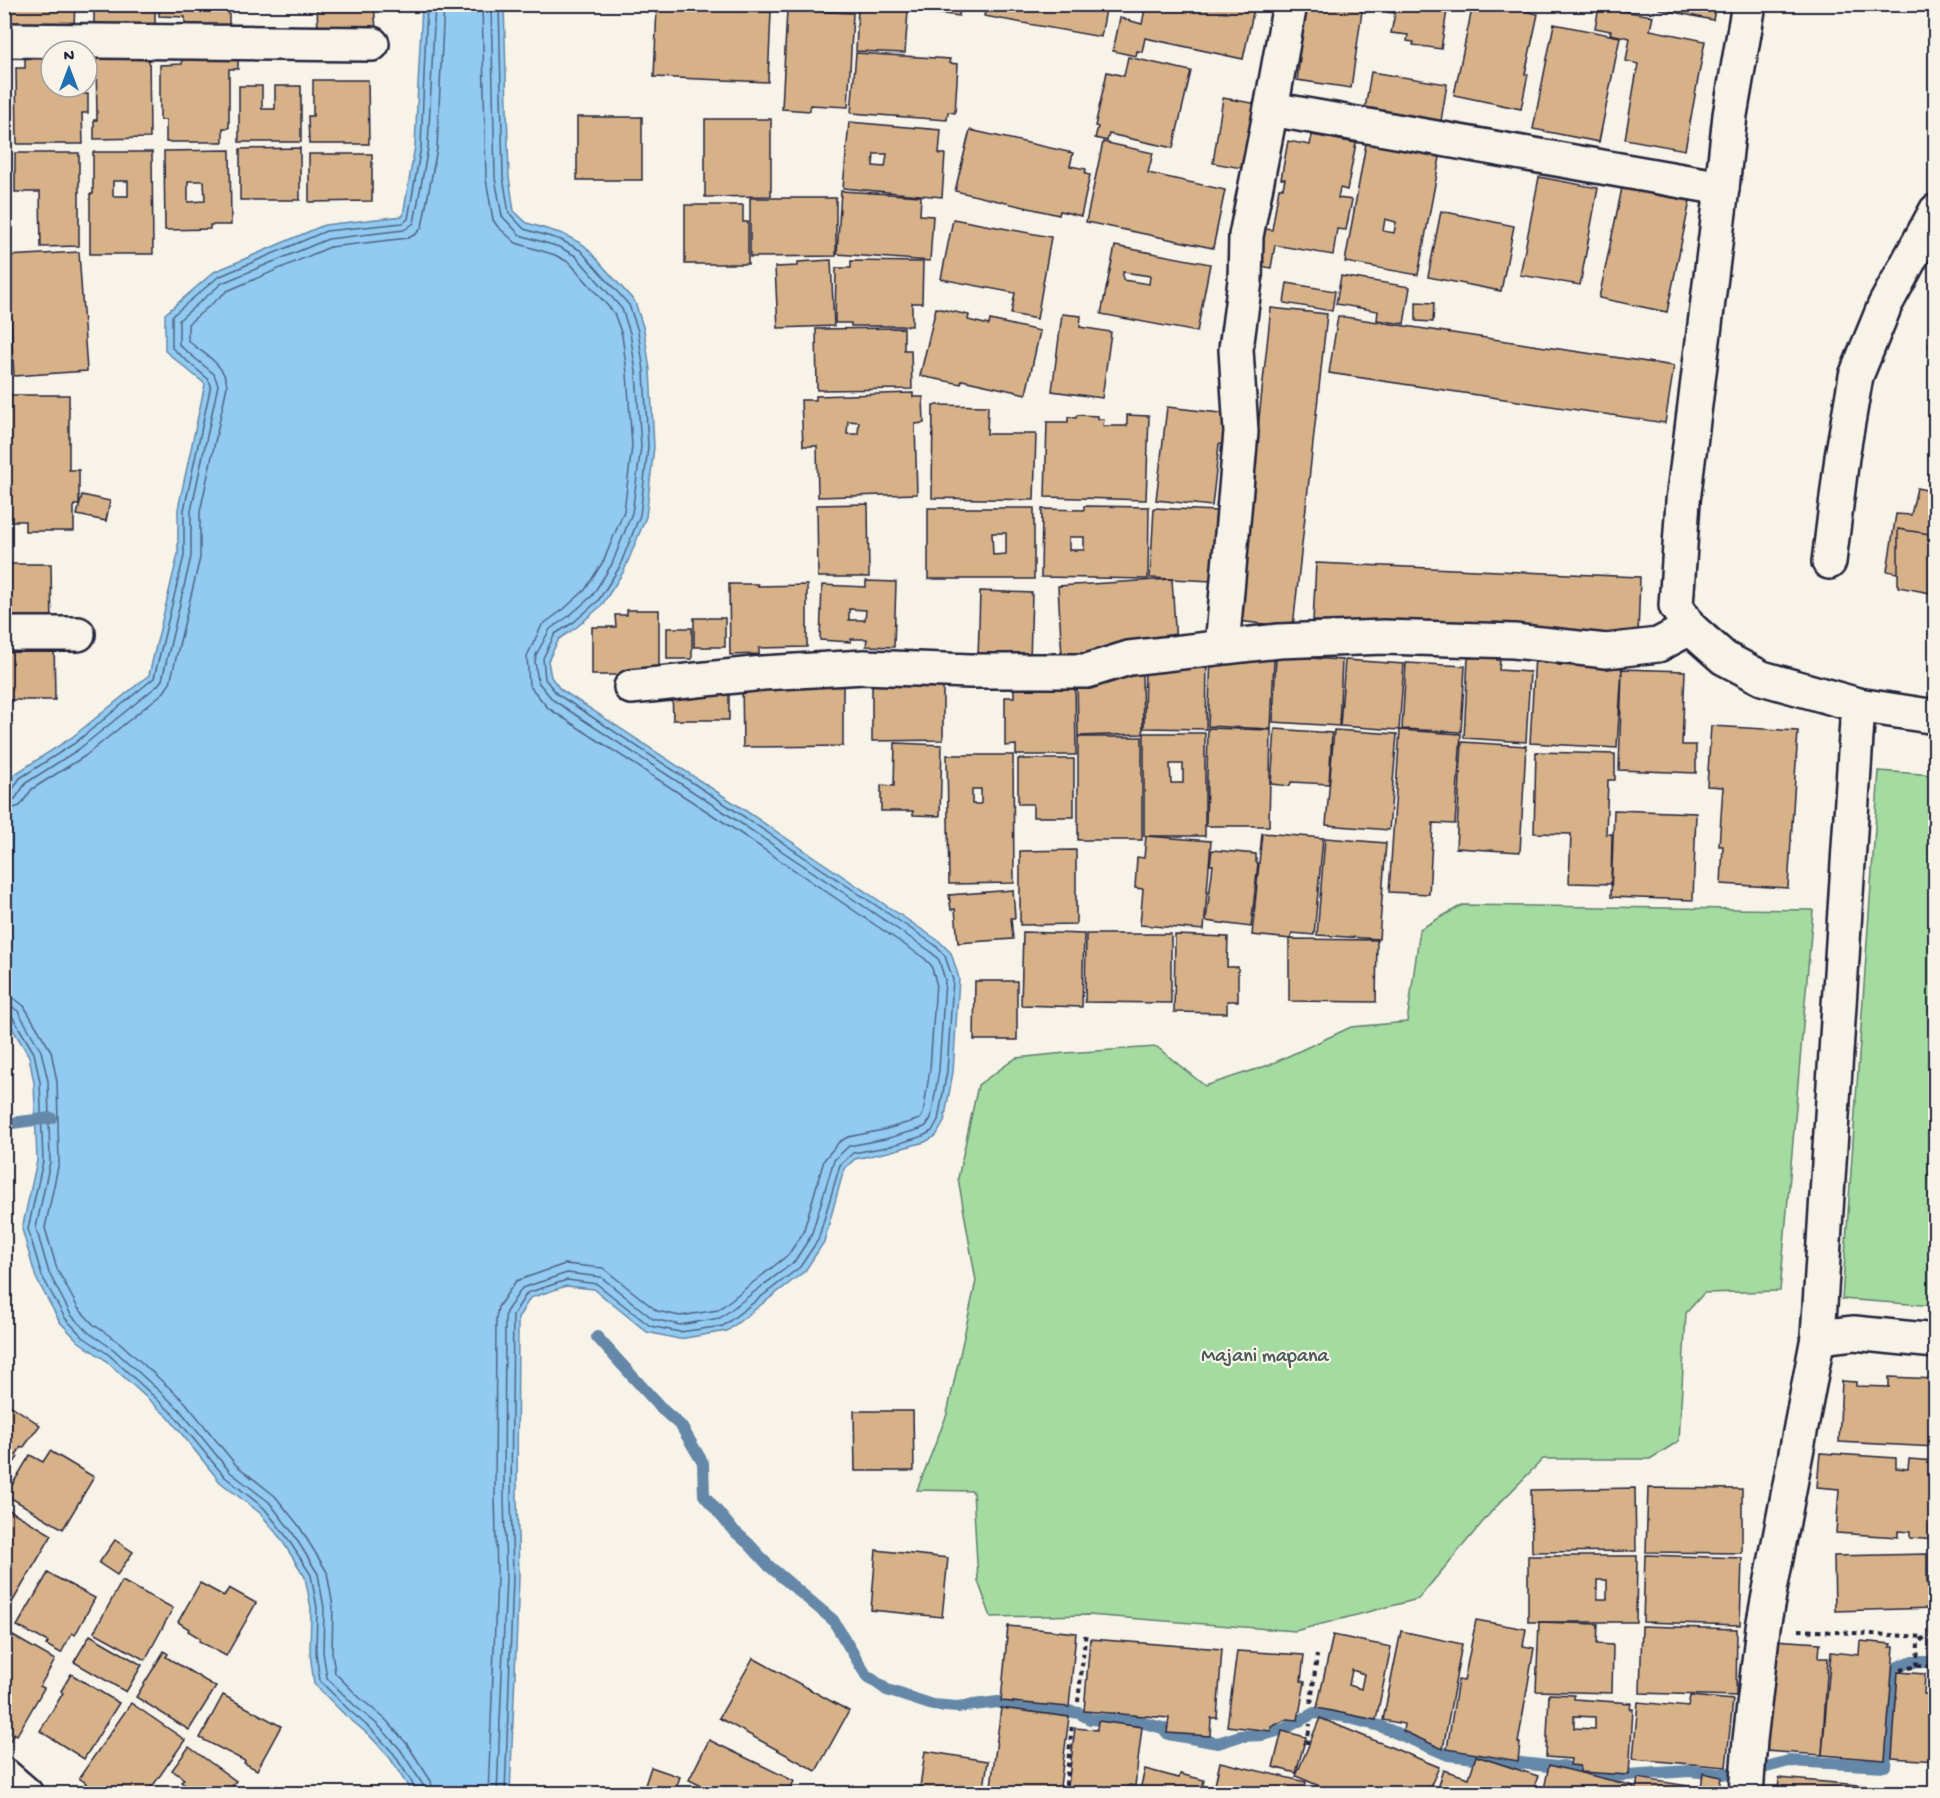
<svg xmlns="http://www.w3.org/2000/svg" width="1940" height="1798" font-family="'Gochi Hand',sans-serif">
<rect width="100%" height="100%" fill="#f7f3e8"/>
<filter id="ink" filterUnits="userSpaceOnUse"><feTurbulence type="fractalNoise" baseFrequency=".0167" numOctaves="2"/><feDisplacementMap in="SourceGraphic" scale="12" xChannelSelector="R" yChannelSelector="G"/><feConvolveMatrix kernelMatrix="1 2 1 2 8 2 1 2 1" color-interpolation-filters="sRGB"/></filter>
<g filter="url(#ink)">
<g fill="#a3dba0" stroke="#627e6e" stroke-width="1.5">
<path d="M1879 771 1935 775V1306L1842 1299Z"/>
<path d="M1462 905 1813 910 1780 1291 1704 1293 1686 1313 1679 1441 1650 1459H1543L1492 1511 1418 1599 1295 1631 1088 1615 991 1617 978 1581 973 1491 917 1490 947 1414 976 1281 958 1178 978 1085 1016 1058 1065 1053 1157 1047 1205 1086 1269 1065 1351 1027 1407 1022 1420 929Z"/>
</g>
<path fill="#92caf1" stroke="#6587a8" stroke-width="1.5" d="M422 5H504L509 177 514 211 527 223 563 234 584 245 635 302 644 330 650 370 654 447 646 517 624 571 602 605 577 627 559 639 548 661 551 677 560 689 737 805 939 941 951 953 959 978 953 1072 944 1122 936 1136 925 1142 888 1152 855 1159 844 1169 824 1242 805 1271 727 1331 679 1339 647 1332 594 1289 566 1286 530 1298 518 1318 517 1496 519 1577 510 1793H412L390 1758 369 1735 345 1715 314 1684 310 1653 311 1608 305 1577 281 1539 260 1513 220 1482 169 1418 104 1359 79 1342 60 1322 36 1278 22 1229 37 1161 34 1083 29 1056 5 1016V792L15 774 71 738 149 675 178 554V509L205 384 165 351V314L214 272 324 225 403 216 415 146Z"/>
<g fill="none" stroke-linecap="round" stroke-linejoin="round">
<g stroke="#4f6584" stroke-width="1.5">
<path d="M482 4 486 179 493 220 498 227 516 243 555 255 570 263 614 313 622 335 627 373 632 446 624 511 604 560 585 590 564 609 542 625 527 656 529 685 548 708 725 823 924 958 931 965 936 982 930 1069 923 1114 920 1119 883 1130 848 1137 839 1142 824 1160 803 1233 788 1255 718 1310 680 1316 657 1311 603 1268 565 1264 516 1281 498 1307 496 1319 495 1496 497 1577 488 1794"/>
<path d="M491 4 495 178 502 216 520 235 559 247 576 256 622 309 630 333 636 372 641 447 632 513 612 564 592 596 569 616 550 629 536 655 535 662 538 682 553 700 730 816 930 951 939 960 945 980 939 1070 931 1118 926 1126 920 1129 885 1139 849 1146 834 1160 811 1236 794 1262 720 1318 680 1325 653 1319 601 1277 567 1273 522 1288 506 1312 505 1319 504 1496 506 1577 497 1794"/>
<path d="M499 4 503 177 509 213 524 229 561 240 580 250 629 305 638 331 644 371 648 447 640 515 619 568 598 601 574 622 555 634 543 658 545 679 557 694 734 810 935 945 945 956 953 980 947 1071 938 1120 932 1131 923 1136 887 1147 853 1153 840 1165 818 1240 800 1267 723 1326 680 1332 650 1326 597 1284 567 1280 527 1293 513 1315 511 1496 513 1577 505 1794"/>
<path d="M4 794 11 792 20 778 75 743 154 678 184 556V510L211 385 208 379 172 348V316L218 277 326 231 403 223 408 219 421 147 427 4"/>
<path d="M4 802 15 799 26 783 79 749 157 686 162 680 191 557V511L218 385 214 374 179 345V320L222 283 328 239 404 230 414 223 428 148 435 4"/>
<path d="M4 811 20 806 32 789 85 756 164 692 170 683 200 558V512L227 386C226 365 203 353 188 341V324L227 291 330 247 408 238 416 234 422 227 437 149 444 4"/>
<path d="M4 997 15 999 24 1006 51 1051 57 1082 59 1162 45 1228 57 1269 78 1308 94 1325 119 1342 185 1402 236 1465 275 1496 299 1526 327 1572 333 1607 332 1652 335 1673 360 1698 385 1719 407 1744 431 1781 433 1794"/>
<path d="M4 1006 12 1007 18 1011 41 1051 48 1081 50 1162 36 1228 49 1273 71 1315 88 1332 113 1349 179 1409 230 1472 269 1502 292 1532 318 1574 324 1608 323 1652 327 1678 354 1705 378 1725 400 1749 423 1785 424 1794"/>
<path d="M4 1014 12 1016 34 1053 40 1082 43 1161 28 1229 42 1276 65 1318 83 1337 108 1354 173 1414 225 1477 264 1508 286 1536 311 1575 317 1608 316 1653 320 1681 349 1710 373 1731 394 1754 416 1789 417 1794"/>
</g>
<g stroke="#6587a8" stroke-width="12">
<path d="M4 1124 51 1118"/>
<path d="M597 1337 663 1410 681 1426 703 1463 704 1495 732 1529 749 1544 769 1566 833 1620 866 1675 887 1690 933 1705 957 1707 998 1702 1020 1710 1056 1709 1079 1713 1090 1719 1140 1722 1163 1728 1168 1734 1218 1743 1240 1736 1263 1735 1284 1729 1314 1713 1342 1716 1380 1726 1448 1755 1557 1767 1563 1766 1578 1771 1611 1776 1690 1771 1721 1774 1759 1769 1789 1761 1885 1766 1896 1668 1909 1662H1936"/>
</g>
</g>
<g fill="#d7b289" stroke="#22223b" stroke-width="1.5" fill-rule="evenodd">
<path d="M8 4H75L74 26 8 24Z"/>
<path d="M94 4H155V28L94 26Z"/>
<path d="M159 4H229V26H185V17L159 16Z"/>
<path d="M317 4H374L376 30 318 33Z"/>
<path d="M758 4H852V9H808V5Z"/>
<path d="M860 4H961L959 16Z"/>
<path d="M987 4H1060L1076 8V4H1107L1101 37 984 16Z"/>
<path d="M1146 4H1255L1243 59 1145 38 1142 52 1137 51 1136 56 1113 51 1120 18 1142 24Z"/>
<path d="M1300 4H1363L1351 88 1297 80 1300 58 1292 57Z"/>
<path d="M1388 4H1448L1441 49 1413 45 1414 42 1407 41 1408 35 1391 33 1395 13 1387 12Z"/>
<path d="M1473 4H1495L1538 14 1525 74H1528L1521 109 1454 95Z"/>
<path d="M1660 4H1716L1713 20 1659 9Z"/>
<path d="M657 7 771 12 768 82 654 77Z"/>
<path d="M858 7 908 11 905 53 856 51Z"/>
<path d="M1599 7 1653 16 1650 30 1705 41 1685 150 1625 139 1638 64 1626 61 1630 38 1610 34 1611 31 1595 28Z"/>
<path d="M787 10 853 13 848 107 810 105V111L782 109Z"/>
<path d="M1554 24 1620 37 1599 142 1533 129Z"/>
<path d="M182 48H238V69H229V128H223V142H166V120H160V65L182 64Z"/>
<path d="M25 49 51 51V87H81V94H88V113H82L83 144H17L16 68H25Z"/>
<path d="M149 49 150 138 94 139V120H97L96 53Z"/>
<path d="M856 53 950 59 949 63 958 64 955 113 948 112 947 120 851 113Z"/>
<path d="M1128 57 1191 71 1173 148 1109 134 1107 141 1095 138 1098 127 1095 126 1107 72 1124 76Z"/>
<path d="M1371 72 1447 84 1441 121 1365 109Z"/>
<path d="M313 80H368L369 144H309L308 116H313Z"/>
<path d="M239 86H262V109H275V86H301V142H239Z"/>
<path d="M1223 98 1258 104 1247 169 1213 163Z"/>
<rect x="577" y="117" width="65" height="63"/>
<path d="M705 119H771V196L705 197Z"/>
<path d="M849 122 941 130 939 154H945L942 197 843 188ZM874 154H887L885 167 873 166Z"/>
<path d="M970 130 1073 153 1070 166 1086 169 1085 174 1090 175 1081 216 1060 211 1059 215 955 191Z"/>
<path d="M1312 135 1356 143 1347 190 1340 188 1338 198 1352 200 1346 230 1337 229 1333 255 1275 245 1271 268 1248 264 1255 227 1272 230 1279 188H1283L1285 179H1281L1288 141 1310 145Z"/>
<path d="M1367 138 1441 152 1418 275 1345 262ZM1385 219 1396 222 1394 233 1383 231Z"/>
<path d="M1103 142 1153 153 1148 173 1225 190 1213 248 1086 222Z"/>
<path d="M300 148V200H240V149Z"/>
<path d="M230 150 231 225H210V229L165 230 164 151ZM188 181H204L205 201 188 202Z"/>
<path d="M93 152H152L153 254H90V194H93ZM113 181H128V196H113Z"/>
<path d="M15 153H79V246L41 247 40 192H15Z"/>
<path d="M309 154H372V201L309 202Z"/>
<path d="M1539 177 1598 188 1580 285 1520 275Z"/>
<path d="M1622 188 1690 201 1667 312 1599 298Z"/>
<path d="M841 191 921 196 920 215 933 216 930 261 837 254Z"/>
<path d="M750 198H836V256L750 257Z"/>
<path d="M685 205H743V222H748V264H685Z"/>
<path d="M1441 211 1514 226 1501 291 1428 277Z"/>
<path d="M953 219 1051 237 1037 319 1011 314 1015 293 941 279Z"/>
<path d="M1115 246 1210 264 1197 332 1101 314ZM1123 272 1150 276 1149 284 1123 280Z"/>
<path d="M79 252 87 371 14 376 7 256Z"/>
<path d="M831 260 834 326 778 328 775 267 798 266V262Z"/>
<path d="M851 261 923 262 922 303H912V326H851V323H835L836 268H851Z"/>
<path d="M1341 276 1410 287 1404 324 1377 320 1378 311 1336 304Z"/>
<path d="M1287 283 1335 291 1332 311 1284 303Z"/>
<path d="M1416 302 1434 303 1433 322 1416 321Z"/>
<path d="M936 308 969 315 968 320 989 325 990 320 1040 331 1026 394 962 380 961 384 920 376Z"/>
<path d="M1271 308 1327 314 1293 627 1237 621Z"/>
<path d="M1062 314 1081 316 1080 327 1111 332 1102 398 1052 391Z"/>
<path d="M1338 316 1674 366 1665 423 1329 373Z"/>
<path d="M1936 318V347L1929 346Z"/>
<path d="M904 328V350H911L912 389 817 390 816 329Z"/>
<path d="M913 393V397H923L924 423 915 424 917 494 818 497 817 446H803L801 400H816V396ZM848 421 859 422 858 434H847Z"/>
<path d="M4 395H69V470H79V505H74V531H25V521H4Z"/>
<path d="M933 405 988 406 987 434H1036L1034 500 932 498Z"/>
<path d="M1167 407 1238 415 1235 446 1219 444 1212 506 1156 500Z"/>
<path d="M1077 415 1098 416V419H1104L1103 426H1127V415L1149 416 1146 500 1045 497 1047 422H1068V417L1076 418Z"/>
<path d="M1917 488 1936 492V581L1887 571 1896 514 1911 515Z"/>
<path d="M82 495 110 501 106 521 77 515Z"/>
<path d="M868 504 869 577H818L817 505Z"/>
<path d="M1084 506 1149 507 1148 579 1041 577 1042 509 1084 510ZM1069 537H1084V550H1069Z"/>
<path d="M928 508H1034V579H928ZM992 533H1006V554L993 555Z"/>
<path d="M1154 508 1216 511 1213 581 1150 578Z"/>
<path d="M1898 529 1936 535V594L1898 587Z"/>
<path d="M1316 563 1640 577 1638 635 1313 621Z"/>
<path d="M4 564H51L52 633 4 634Z"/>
<path d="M1172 579 1176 644 1062 658 1058 586Z"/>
<path d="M866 581 896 582 894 647 866 646 867 639H851V642L820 640 822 585 866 587ZM849 609 866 610 865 620H849Z"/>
<path d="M729 584H758V586L807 585V647L759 648V654L730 655Z"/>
<path d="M980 591 1032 593 1030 662 978 660Z"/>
<path d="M627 610H659V675H592V627H616L615 615H627Z"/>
<rect x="694" y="618" width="31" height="29"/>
<rect x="667" y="628" width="25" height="31"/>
<path d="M4 640H54L55 700H4Z"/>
<path d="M1473 652 1497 653V660H1500L1499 670 1530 672 1526 742 1464 738 1468 658H1472Z"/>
<path d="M1535 655 1559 656 1558 665 1622 668 1617 748 1530 743Z"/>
<path d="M1276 656 1342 660 1339 726 1273 722Z"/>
<path d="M1211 658 1274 660 1271 729 1208 726Z"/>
<path d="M1345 660 1404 664 1399 730 1340 726Z"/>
<path d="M1145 662H1207L1206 729 1144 728Z"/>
<path d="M1406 663 1465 666 1461 732 1402 729Z"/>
<path d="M1622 669 1685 671 1682 745H1696V773L1619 770Z"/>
<path d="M1142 674 1143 734 1078 736 1077 675Z"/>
<path d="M872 678H943V740L872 741Z"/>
<path d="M1075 679 1076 755H1016V745L1005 746V697H1014V680Z"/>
<path d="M742 680H843V746L743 747Z"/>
<path d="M729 690V720H673L672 691Z"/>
<path d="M1711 726 1798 731 1788 888 1721 884 1723 846H1719L1723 787 1707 786Z"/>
<path d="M1208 728 1271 730 1269 826H1206Z"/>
<path d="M1275 729 1332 733 1329 784 1291 782 1290 786 1271 784Z"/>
<path d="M1334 730 1397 734 1389 830 1326 825Z"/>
<path d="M1400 730 1461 734 1455 824 1433 823 1429 894 1389 892Z"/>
<path d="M1144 733H1205V836H1144ZM1170 764H1183V783H1171Z"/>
<rect x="1078" y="737" width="64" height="103"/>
<path d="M1462 742 1526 746 1520 852 1456 848Z"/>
<path d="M895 743 942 745 940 816 913 815V811H881V785L894 786Z"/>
<path d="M1536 752 1615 754V780H1608L1606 834H1612L1611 884 1569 883 1571 834 1534 833Z"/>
<path d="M947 755H1013L1014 883 949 884ZM972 789H981V804H972Z"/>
<path d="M1018 759H1074V817H1033V804H1018Z"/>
<path d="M1614 810 1696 813 1693 900 1611 897Z"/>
<path d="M1262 833 1323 838 1314 935 1292 933 1291 939 1252 935Z"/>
<path d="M1146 836 1211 841 1204 930 1140 925 1143 889 1135 888 1137 857 1144 858Z"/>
<path d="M1325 838 1386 843 1379 939 1317 935Z"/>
<path d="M1076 850V924L1020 925V851Z"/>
<path d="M1212 850 1256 854V862L1258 863 1251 927 1206 921 1213 865H1210Z"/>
<path d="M1013 890 1015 918H1011L1013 939 958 943 955 909 951 910 949 895Z"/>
<path d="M1023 932 1084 934 1082 1007 1021 1005Z"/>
<path d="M1086 934H1171V1003L1085 1002Z"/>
<path d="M1175 935 1228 937 1227 967H1238V1001H1227V1013L1174 1012Z"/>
<path d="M1289 939 1377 940 1376 1002 1289 1001Z"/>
<path d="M975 981H1017V1040H974Z"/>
<path d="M1889 1377 1936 1379V1447L1839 1442 1842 1381 1856 1382V1386L1889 1387Z"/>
<path d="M4 1401 40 1425 23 1448 21 1447 16 1455 18 1457 4 1476Z"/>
<path d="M854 1411H913L914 1471H855Z"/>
<path d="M50 1451 94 1477 63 1529 6 1495 30 1455 43 1462Z"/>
<path d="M1820 1453 1896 1458V1468L1908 1469 1909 1459 1936 1461V1540L1910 1538V1532L1898 1531V1537L1836 1533 1839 1489 1817 1487Z"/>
<path d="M1635 1488 1636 1551 1532 1552 1531 1490Z"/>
<path d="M1648 1488 1742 1489V1553L1646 1552Z"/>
<path d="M4 1507 52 1535 4 1616Z"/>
<path d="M115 1540 133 1552 117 1575 99 1563Z"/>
<path d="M876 1550 948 1558 942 1617 871 1610Z"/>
<path d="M1927 1554V1584H1935V1608L1835 1611 1834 1556Z"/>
<path d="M1645 1555 1742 1558 1740 1625 1643 1622Z"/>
<path d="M1528 1556H1637L1636 1622H1528ZM1597 1580H1607V1599H1597Z"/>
<path d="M48 1573 95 1598 75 1635 72 1633 61 1653 46 1645 48 1642 17 1626Z"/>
<path d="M122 1581 173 1608 145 1660 94 1632Z"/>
<path d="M200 1583 224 1596 229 1588 256 1603 226 1656 199 1641 200 1638 188 1631 189 1629 178 1622Z"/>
<path d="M1476 1620 1526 1629 1523 1646 1534 1648 1518 1743H1520L1518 1761 1447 1749 1458 1680 1464 1681Z"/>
<path d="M1539 1622 1598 1624 1597 1644 1613 1645 1612 1693 1536 1691Z"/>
<path d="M1008 1626 1076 1633 1069 1707 1001 1701Z"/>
<path d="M1642 1626 1737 1629 1736 1696 1640 1693Z"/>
<path d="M1401 1631 1462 1644 1443 1749 1403 1731 1404 1724 1383 1720Z"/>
<path d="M6 1632 55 1660 40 1686 44 1688 17 1735 14 1733 8 1744 4 1743Z"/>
<path d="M90 1635 142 1665 126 1692 74 1662Z"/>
<path d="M1333 1635 1391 1647 1376 1720 1317 1708ZM1352 1670 1364 1674 1361 1689 1349 1685Z"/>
<path d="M1090 1639 1222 1649 1217 1718H1211L1210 1736 1167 1733 1169 1718 1084 1711Z"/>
<path d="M1773 1640 1820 1643 1819 1658H1828L1822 1755 1765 1751Z"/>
<path d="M1860 1641 1891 1644 1890 1647H1894L1885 1760 1822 1755 1831 1652 1859 1655Z"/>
<path d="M164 1651 168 1654 166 1657 216 1687 189 1730 136 1697Z"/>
<path d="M1237 1651 1304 1655 1301 1681 1305 1682 1298 1720 1287 1719 1271 1727V1731L1227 1726Z"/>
<path d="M753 1658 849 1711 816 1771 719 1718Z"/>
<path d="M1898 1672 1925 1674 1924 1694 1936 1695V1761L1892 1758Z"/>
<path d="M71 1674 119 1703 84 1759 40 1731 63 1693 61 1691Z"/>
<path d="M1549 1694 1574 1695V1699L1631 1703 1630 1709H1633L1629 1775 1580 1772V1766L1570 1765 1571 1759 1546 1757ZM1574 1716 1595 1717V1729L1574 1728Z"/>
<path d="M223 1695 281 1726 257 1770 244 1763 245 1761 200 1738Z"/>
<path d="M1690 1696 1733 1700 1726 1767 1633 1759 1638 1702 1688 1707Z"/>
<path d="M131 1703 185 1740 147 1794H79L86 1783 79 1778Z"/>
<path d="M1001 1708 1069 1717 1059 1794H990Z"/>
<path d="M1320 1718 1439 1767 1427 1794H1338L1296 1776Z"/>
<path d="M1098 1721 1142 1727 1135 1786 1129 1785 1128 1794H1067L1075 1728 1097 1730Z"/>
<path d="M1282 1731 1306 1737 1296 1773 1273 1767Z"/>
<path d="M709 1740 794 1781 788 1794H706L708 1789 689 1780Z"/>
<path d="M189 1747 236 1781 227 1794H204L197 1788 194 1792 181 1782 184 1779 172 1770Z"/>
<path d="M925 1751 988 1761 983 1794H919Z"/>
<path d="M1476 1756 1538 1776 1534 1788H1530L1529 1794H1435L1443 1770 1469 1778Z"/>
<path d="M1220 1762 1306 1782 1304 1794H1246L1247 1791 1238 1789 1237 1794H1213Z"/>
<path d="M1549 1765 1634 1786 1632 1794H1543Z"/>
<path d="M651 1767 680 1777 674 1794H642Z"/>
<path d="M1145 1769 1179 1778 1180 1774 1204 1780 1201 1794H1139Z"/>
<path d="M1703 1773 1721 1777 1719 1789 1725 1790 1724 1794H1635L1638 1778 1701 1788Z"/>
<path d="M1779 1778 1870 1786 1869 1794H1778Z"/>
<path d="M1889 1786 1933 1794H1888Z"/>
</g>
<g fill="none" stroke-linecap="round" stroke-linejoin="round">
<defs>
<g id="street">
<path d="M1290 4 1271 109 1722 188 1730 115 1749 4"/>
<path d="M4 40 372 44"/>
<path d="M1722 188 1683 501 1676 606 1690 628 1724 658 1762 678 1858 705 1936 717"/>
<path d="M1829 562 1842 457 1856 376 1885 305 1936 211"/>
<path d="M4 634H78"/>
<path d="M1222 647 1241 432 1236 349 1245 281 1246 236 1271 109"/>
<path d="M631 687 763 673 864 667 970 671H1087L1129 658 1279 641 1384 637 1514 641 1606 651 1658 645 1690 628"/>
<path d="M1818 1337 1854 1333 1936 1341"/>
<path d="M4 1775 26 1794"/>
<path d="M1746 1794 1750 1740 1763 1627 1818 1337 1858 705"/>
</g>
</defs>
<use href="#street" stroke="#22223b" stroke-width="38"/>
<g stroke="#22223b" stroke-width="4" stroke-dasharray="4.5 4.5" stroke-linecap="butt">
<path d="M1799 1630 1925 1637"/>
<path d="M1917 1666 1918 1643 1925 1637H1936"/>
<path d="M1900 1670 1917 1666 1936 1667"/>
<path d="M1078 1702 1086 1631"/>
<path d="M1311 1703 1317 1655"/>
<path d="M1307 1744 1310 1724"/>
<path d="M1065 1794 1072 1724"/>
</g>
<use href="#street" stroke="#f7f3e8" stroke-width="33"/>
</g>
</g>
<g text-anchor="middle" stroke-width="4.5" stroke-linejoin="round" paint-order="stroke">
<g font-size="20" fill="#495a59" stroke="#f7f3e8">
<text x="1265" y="1361">Majani mapana</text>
</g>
</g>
<rect width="1940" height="1798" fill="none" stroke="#f7f3e8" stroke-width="24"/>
<rect x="12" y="12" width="1916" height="1774" fill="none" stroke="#22223b" stroke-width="2" filter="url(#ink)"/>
<g transform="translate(69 69)"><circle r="28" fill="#f7f3e8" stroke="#a29fa3" stroke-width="1.5"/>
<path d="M0-4.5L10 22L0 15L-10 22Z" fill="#1f6fb2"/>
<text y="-9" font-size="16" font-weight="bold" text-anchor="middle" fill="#22223b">N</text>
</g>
</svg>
